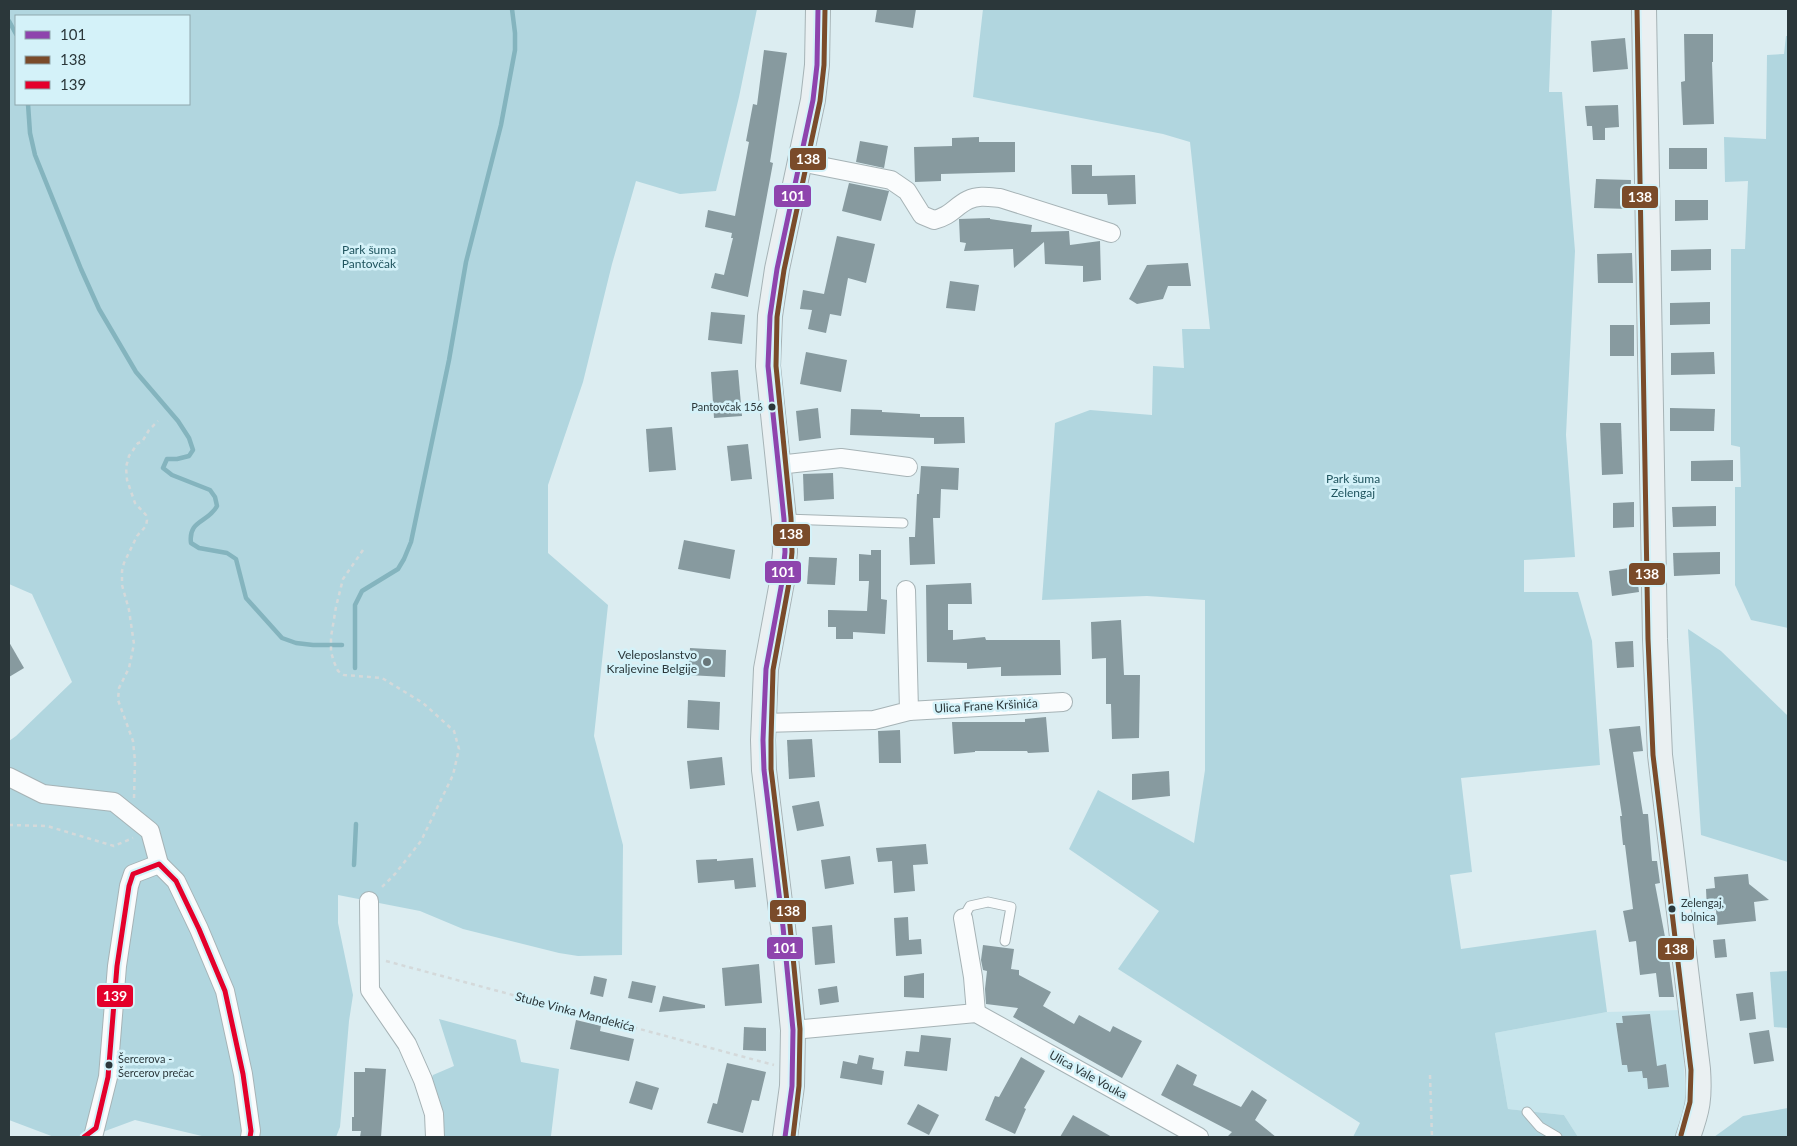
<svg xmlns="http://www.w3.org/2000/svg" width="1797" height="1146" font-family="Lato,sans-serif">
<rect width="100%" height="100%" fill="#dcedf1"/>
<path fill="#c7e5ec" d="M1681 1010 1686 1102 1677 1137H1578L1564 1115 1508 1109 1495 1033 1607 1012Z"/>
<g fill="#b1d6df" fill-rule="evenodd">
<path d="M9 9H757L739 97 716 191 680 194 636 181 612 264 583 382 548 485V553L608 605 594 736 623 845 622 955 578 956 559 953 463 929 420 911 338 895V923L353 995 349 1021 340 1127 336 1137H206L135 1120 89 1137H54L9 1120V741L16 736 72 682 32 594 9 584ZM16 16H189V104H16Z"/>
<path d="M983 9H1552L1549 92H1562L1575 251 1566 435 1575 557 1524 560V592H1578L1592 641 1600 765 1461 778 1472 872 1450 875 1461 949 1596 930 1607 1012 1495 1033 1508 1109 1564 1115 1578 1137H1353L1360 1123 1118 969 1159 911 1069 849 1098 790 1194 843 1205 770V600L1147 596 1042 600 1055 423 1090 410 1152 415 1153 366 1184 368 1182 329H1210L1190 142 1163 134 973 97Z"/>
<path d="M1786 36H1788V628L1751 620 1735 585V487H1741L1740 447 1731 445V249H1745L1748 181 1725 182 1724 137 1766 139 1767 55 1784 54Z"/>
<path d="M1688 629 1721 651 1788 716V862L1701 835Z"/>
<path d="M1788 971V1028L1774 1027 1770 972Z"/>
<path d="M439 1019 516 1040 521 1062 559 1069 551 1136 554 1137H444V1124L431 1080 433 1075 454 1066Z"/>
<path d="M1788 1108V1137H1714L1743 1116Z"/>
</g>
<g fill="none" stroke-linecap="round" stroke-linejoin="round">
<g stroke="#84b4be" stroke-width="4.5">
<path d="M9 21 16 34"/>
<path d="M28 104 30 133 35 155 81 269 99 309 136 372 178 421 189 438 193 450 189 456 177 459H167L163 468 172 475 210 490 215 497 217 506C208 523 188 520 191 543L199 548 227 553 236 559 246 598 282 638 296 643 313 645H342"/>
<path d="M355 668V605L362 591 398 569 404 559 411 542 449 360 466 262 501 125 515 50V33L512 9"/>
<path d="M354 865 356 824"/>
</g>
</g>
<g fill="#879a9f">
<path d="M877 9H916L913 28 875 22Z"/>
<path d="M1684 34H1713V62H1712L1714 124 1683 125 1681 82 1685 81Z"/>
<path d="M1625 38 1628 69 1593 72 1591 41Z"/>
<path d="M764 50 787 53 770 162 773 163 748 297 711 288 715 273 724 275 733 238H731L732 233 705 227 708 210 735 216 749 142 746 141 753 104 757 105Z"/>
<path d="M1618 105 1619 127 1605 128V140H1593L1592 126H1587L1585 106Z"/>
<path d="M979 137V142H1015V172L941 174V181L915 182 914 147 952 146V138Z"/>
<path d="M860 141 888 146 884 168 856 162Z"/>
<rect x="1669" y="148" width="38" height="21"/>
<path d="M1071 165H1092V176L1135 175 1136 204 1108 205 1107 194H1072Z"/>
<path d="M1596 179 1631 180 1630 209 1594 208Z"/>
<path d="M849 183 889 191 881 221 842 211Z"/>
<path d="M1675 200H1708V220L1675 221Z"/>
<path d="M990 218V219L1032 225 1031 232 1069 231 1070 245 1100 241 1101 280 1083 282V266L1045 264 1044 242 1014 268 1013 249 964 251 966 243 960 242 959 219Z"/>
<path d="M837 236 875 244 866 283 848 278 841 316 830 314 826 333 808 329 812 310 800 309 803 290 824 294Z"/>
<path d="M1711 249V270L1671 271V250Z"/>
<path d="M1632 253 1633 283H1598L1597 254Z"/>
<path d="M1188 263 1191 286H1168L1163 299 1137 304 1129 299 1147 265Z"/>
<path d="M950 281 979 285 975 311 946 308Z"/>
<path d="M1710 302V324L1670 325V303Z"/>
<path d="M711 312 745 315 742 344 708 340Z"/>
<rect x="1610" y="325" width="24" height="31"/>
<path d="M806 352 847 360 841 392 800 384Z"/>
<path d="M1714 352 1715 374 1671 375V353Z"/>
<path d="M738 370 742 416 714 418 711 372Z"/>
<path d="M818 408 821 438 799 441 796 411Z"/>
<path d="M1670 408 1715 409 1714 431H1670Z"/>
<path d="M851 409 882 410V412L920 414V417H964L965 443 934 444V438L850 435Z"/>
<path d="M1600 423H1621L1623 474 1602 475Z"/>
<path d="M672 427 676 470 649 472 646 429Z"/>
<path d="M748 444 752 479 731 481 727 446Z"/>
<path d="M1733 460V481H1691V461Z"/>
<path d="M921 466 959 468 958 490 941 489 940 518H933L935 564 910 565 909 537H915L917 494H919Z"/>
<path d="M833 473 834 499 804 501 803 474Z"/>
<path d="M1634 502V527L1613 528V503Z"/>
<path d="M1716 506V526L1673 527 1672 507Z"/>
<path d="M684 540 735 550 730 579 678 569Z"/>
<path d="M871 550H881V599L887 600 885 634 853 632V639H836V627H828V610L867 611 869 581H859V554L871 555Z"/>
<path d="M1720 552V574L1674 576 1673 553Z"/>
<path d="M809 557 837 558 835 585 807 584Z"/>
<path d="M1636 567 1639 592 1612 596 1609 571Z"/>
<path d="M971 583 972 604H948V630H953V640L985 637 986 640H1060L1061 675 1001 676V667L967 669V663L927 662 926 585Z"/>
<path d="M1121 620 1124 675H1140L1139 738 1112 739 1111 704H1106V658L1092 659 1091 622Z"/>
<path d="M1633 641 1634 667 1617 668 1615 642Z"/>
<path d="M9 642 24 668 9 677Z"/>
<path d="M690 648 726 650 725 677 688 675Z"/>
<path d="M688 700 720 702 719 730 687 728Z"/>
<path d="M1046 717 1049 752 1028 753 1027 751H975V752L954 754 952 722H1025V719Z"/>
<path d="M1640 726 1643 751 1633 752 1643 814H1648L1652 861H1657L1660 883 1655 884 1669 958 1674 997H1659L1656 973 1640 975 1636 941 1629 942 1623 911 1633 909 1625 845H1623L1620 816H1622L1609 729Z"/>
<path d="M900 730 901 763H879L878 731Z"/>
<path d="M812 739 815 777 789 779 787 740Z"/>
<path d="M722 757 725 785 690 789 687 761Z"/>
<path d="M1169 771 1170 796 1132 800V774Z"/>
<path d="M819 801 824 826 797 831 792 806Z"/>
<path d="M926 844 928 864 913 865 915 891 894 893 892 861 878 862 876 848Z"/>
<path d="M850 856 854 884 825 889 821 860Z"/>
<path d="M753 858 756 887 735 889 734 880 698 883 696 860 717 859V861Z"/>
<path d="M1748 874 1749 884 1769 900 1754 902 1756 921 1717 925 1716 910 1707 911 1706 889 1715 888 1714 877Z"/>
<path d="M908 917 909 940 921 939 922 954 896 956 894 918Z"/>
<path d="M832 925 835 963 815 965 812 927Z"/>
<path d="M1725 939 1727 957 1715 958 1713 940Z"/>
<path d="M983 945 1014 949 1011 969 1019 970V975L1051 992 1043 1006 1074 1024 1079 1015 1110 1032 1113 1026 1142 1041 1122 1078 1013 1017 1018 1008 986 1004 985 989 987 971 983 970 981 960Z"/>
<path d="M759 964 762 1003 725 1006 722 968Z"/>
<path d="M924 973V998L904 997V976Z"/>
<path d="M594 976 607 979 603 997 590 994Z"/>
<path d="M632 981 656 986 652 1003 628 998Z"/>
<path d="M837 986 839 1002 820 1005 818 989Z"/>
<path d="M1753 992 1756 1019 1740 1021 1736 994Z"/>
<path d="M663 996 705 1005V1008L659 1012Z"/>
<path d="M1650 1014 1657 1066 1666 1064 1669 1087 1648 1089 1647 1078H1643L1642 1071 1628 1072 1627 1065H1622L1616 1023H1623L1622 1016Z"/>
<path d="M576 1020 601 1026 600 1031 634 1039 629 1061 570 1049Z"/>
<path d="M744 1027 766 1028V1051L743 1050Z"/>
<path d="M1769 1030 1774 1061 1754 1064 1749 1033Z"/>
<path d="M921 1035 951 1038 947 1071 904 1066 906 1051 919 1052Z"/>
<path d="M859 1055 874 1058 872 1069 884 1071 882 1085 840 1078 843 1061 857 1064Z"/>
<path d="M1021 1057 1045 1071 1024 1108 1026 1109 1015 1134 985 1120 995 1096 999 1097Z"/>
<path d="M727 1063 766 1072 759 1101 752 1100 743 1133 707 1123 713 1103 717 1104Z"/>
<path d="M1177 1064 1197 1075 1193 1085 1241 1107 1252 1090 1267 1100 1255 1120 1276 1137H1227L1232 1132 1161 1095Z"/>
<path d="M365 1068 386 1069 381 1137H360L361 1131H352V1117H354V1072H365Z"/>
<path d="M636 1081 659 1088 652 1110 629 1103Z"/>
<path d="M918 1104 939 1115 929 1135 907 1124Z"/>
<path d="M1073 1115 1112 1137H1060Z"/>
</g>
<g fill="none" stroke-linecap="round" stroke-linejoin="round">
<defs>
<g id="lane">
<path d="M785 519 903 523"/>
<path d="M963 918 970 906 988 902 1011 907 1005 941"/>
<path d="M1527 1112 1540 1127 1557 1137"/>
</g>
<g id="street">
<path d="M800 162 891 180 907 191 922 215 934 220C951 216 954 207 968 200 978 195 989 197 1000 198L1111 233"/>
<path d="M778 465 841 458 908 467"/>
<path d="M909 711 1063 702"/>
<path d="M763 723 874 720 909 711 906 590"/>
<path d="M9 777 43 794 114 802 150 831 159 864"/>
<path d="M369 901 370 990 407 1044 423 1080 434 1114 435 1137"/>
<path d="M963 918 973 977 976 1013"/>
<path d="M793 1030 976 1013 1199 1137"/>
<path d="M93 1137 108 1077 117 966 129 886 133 874 159 864 176 881 199 929 225 991 243 1074 251 1131 250 1137"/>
</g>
<g id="secondary">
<path d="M1644 9 1655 639 1660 755 1698 1069C1700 1098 1698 1109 1688 1137"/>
<path d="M785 1137 792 1086 793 1030 783 927 764 770 763 740 766 669 782 582 785 552 784 519 768 366 770 316 777 269 813 100 817 65 818 9"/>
</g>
</defs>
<use href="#lane" stroke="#a6b3b6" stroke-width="11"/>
<use href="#street" stroke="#a6b3b6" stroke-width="20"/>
<use href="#secondary" stroke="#a6b3b6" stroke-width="26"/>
<g stroke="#d4d9da" stroke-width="2.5" stroke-dasharray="4 4" stroke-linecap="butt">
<path d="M363 550 343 579 336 607 331 637V652L334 662 338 671 344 675 382 678 423 703 454 731 459 749 453 775 421 841 395 874 380 889"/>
<path d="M134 798 135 761 133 741 118 700 119 688 129 668 134 644 129 610 122 585V571L124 563 137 536 146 526 147 520 146 515 135 503 127 480 126 467 129 456 138 443 142 442 149 430 158 421"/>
<path d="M9 825 47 826 114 846 133 838"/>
<path d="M386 961 774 1065"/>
<path d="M1430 1075 1432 1137"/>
</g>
<use href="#lane" stroke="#fafcfd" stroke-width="9"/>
<use href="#street" stroke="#fafcfd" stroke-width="18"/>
<use href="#secondary" stroke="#eaf0f2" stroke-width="24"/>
<defs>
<path id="bus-1" d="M785 1137 792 1086 793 1030 783 927 764 770 763 740 766 669 782 582 785 552 784 519 768 366 770 316 777 269 813 100 817 65 818 9"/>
<g id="bus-2">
<path d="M1637 9 1648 639 1653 755 1691 1070 1690 1102 1681 1135"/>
<path d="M793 1137 799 1086 800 1029 790 926 771 769V740L773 670 789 583 792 552 791 518 776 366 777 317 784 270 820 101 824 65 825 9"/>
</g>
<path id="bus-3" d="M84 1137 96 1128 108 1077 117 966 129 886 133 874 159 864 176 881 199 929 225 991 243 1074 251 1131 250 1137"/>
</defs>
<use href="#bus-1" stroke="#d4f2f9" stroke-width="9"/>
<use href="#bus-2" stroke="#d4f2f9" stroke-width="9"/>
<use href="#bus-3" stroke="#d4f2f9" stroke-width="9"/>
<use href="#bus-1" stroke="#8e44ad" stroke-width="5"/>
<use href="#bus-2" stroke="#7a4b2a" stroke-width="5"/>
<use href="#bus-3" stroke="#e4002b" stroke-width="5"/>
</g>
<g fill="#2b373a" stroke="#d4f2f9" stroke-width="2">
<circle cx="772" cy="407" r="4.5"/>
<circle cx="1672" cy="909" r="4.5"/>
<circle cx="109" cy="1065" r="4.5"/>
</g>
<circle fill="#69777a" stroke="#d4f2f9" stroke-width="2" cx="707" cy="662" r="5"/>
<g text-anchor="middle" stroke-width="5" stroke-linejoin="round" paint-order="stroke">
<g font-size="11" fill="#2b373a" stroke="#d4f2f9" text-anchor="start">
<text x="763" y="411" text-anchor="end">Pantovčak 156</text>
<text x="1681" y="907">Zelengaj,<tspan x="1681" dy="14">bolnica</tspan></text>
<text x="118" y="1063">Šercerova -<tspan x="118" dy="14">Šercerov prečac</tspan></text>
</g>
<g font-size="12" fill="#20555f" stroke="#d4f2f9">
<text x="369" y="254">Park šuma<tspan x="369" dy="14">Pantovčak</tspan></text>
<text x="1353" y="483">Park šuma<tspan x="1353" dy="14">Zelengaj</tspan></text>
</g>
<g font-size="12" fill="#2b373a" stroke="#d4f2f9" text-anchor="end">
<text x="697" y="659">Veleposlanstvo<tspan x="697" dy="14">Kraljevine Belgije</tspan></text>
</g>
<g font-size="12" fill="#2b373a" stroke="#d4f2f9">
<text transform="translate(986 706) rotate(-3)" y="4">Ulica Frane Kršinića</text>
<text transform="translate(575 1012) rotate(15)" y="4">Stube Vinka Mandekića</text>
<text transform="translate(1088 1075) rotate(29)" y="4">Ulica Vale Vouka</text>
</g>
</g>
<g stroke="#d4f2f9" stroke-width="2">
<rect x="789" y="147" width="38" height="24" rx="5" fill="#7a4b2a"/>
<rect x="773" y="184" width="39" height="24" rx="5" fill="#8e44ad"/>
<rect x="1621" y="185" width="38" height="24" rx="5" fill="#7a4b2a"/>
<rect x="772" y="523" width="39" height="24" rx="5" fill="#7a4b2a"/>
<rect x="764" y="560" width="38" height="24" rx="5" fill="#8e44ad"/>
<rect x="1628" y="562" width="38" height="24" rx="5" fill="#7a4b2a"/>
<rect x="769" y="899" width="38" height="24" rx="5" fill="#7a4b2a"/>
<rect x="766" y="936" width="38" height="24" rx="5" fill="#8e44ad"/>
<rect x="1657" y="937" width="38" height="24" rx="5" fill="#7a4b2a"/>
<rect x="96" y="984" width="38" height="24" rx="5" fill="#e4002b"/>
</g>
<g font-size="14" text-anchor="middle" font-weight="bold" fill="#fff">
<text x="808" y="164">138</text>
<text x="793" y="201">101</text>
<text x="1640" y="202">138</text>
<text x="791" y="539">138</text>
<text x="783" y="577">101</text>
<text x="1647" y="579">138</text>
<text x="788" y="916">138</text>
<text x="785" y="953">101</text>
<text x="1676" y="954">138</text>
<text x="115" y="1001">139</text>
</g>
<rect width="1797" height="1146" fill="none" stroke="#2b373a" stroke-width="20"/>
<rect x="15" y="15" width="175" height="90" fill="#d4f2f9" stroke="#90a7ad"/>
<rect x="25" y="31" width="25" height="8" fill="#8e44ad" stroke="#90a7ad"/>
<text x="60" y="40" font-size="15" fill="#2b373a">101</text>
<rect x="25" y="56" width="25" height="8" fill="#7a4b2a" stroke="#90a7ad"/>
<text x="60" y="65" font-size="15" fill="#2b373a">138</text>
<rect x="25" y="81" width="25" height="8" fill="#e4002b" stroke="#90a7ad"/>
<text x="60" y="90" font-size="15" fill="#2b373a">139</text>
</svg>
